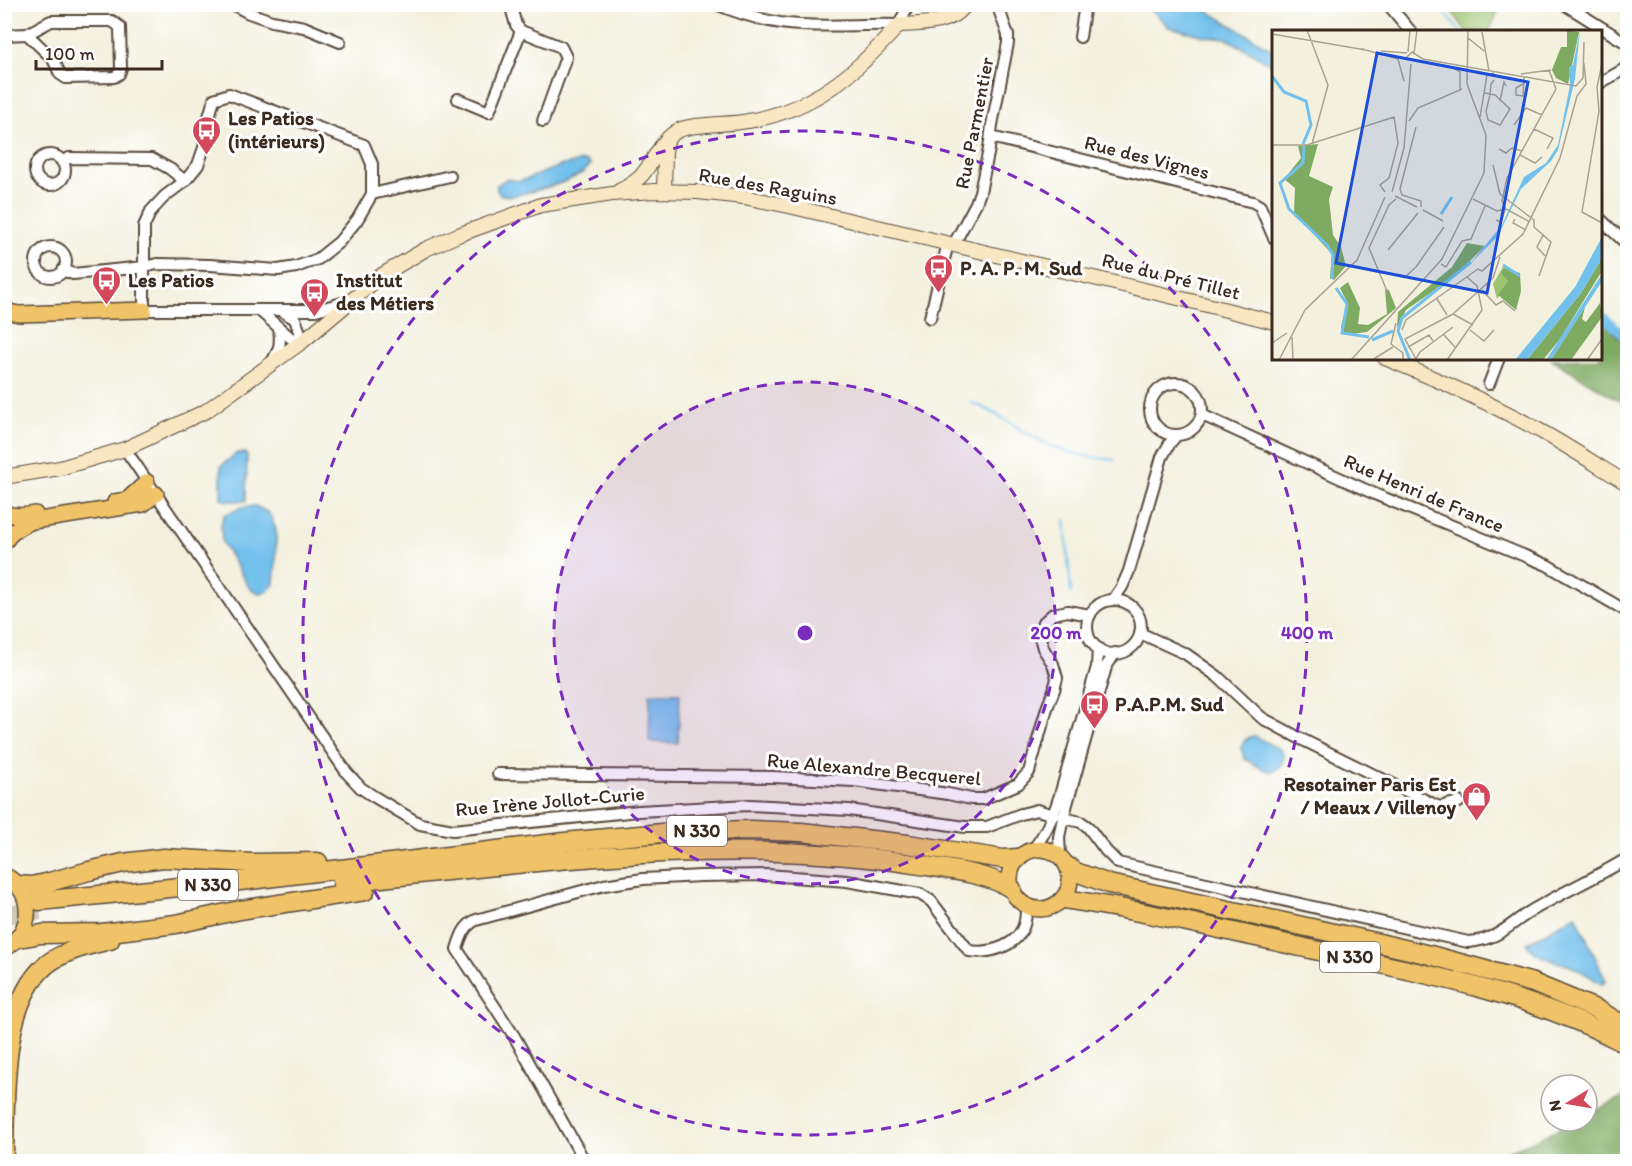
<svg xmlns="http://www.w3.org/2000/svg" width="1632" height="1166" font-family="Itim,sans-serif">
<rect width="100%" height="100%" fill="#fff"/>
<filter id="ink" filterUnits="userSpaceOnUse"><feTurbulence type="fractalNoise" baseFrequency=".0167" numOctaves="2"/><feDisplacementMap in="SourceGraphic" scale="12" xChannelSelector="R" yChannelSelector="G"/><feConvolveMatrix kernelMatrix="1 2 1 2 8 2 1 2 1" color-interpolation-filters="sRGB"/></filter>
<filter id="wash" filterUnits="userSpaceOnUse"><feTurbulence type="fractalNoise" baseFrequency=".008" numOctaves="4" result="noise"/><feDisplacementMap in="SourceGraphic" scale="24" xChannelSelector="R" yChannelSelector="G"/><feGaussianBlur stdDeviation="1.35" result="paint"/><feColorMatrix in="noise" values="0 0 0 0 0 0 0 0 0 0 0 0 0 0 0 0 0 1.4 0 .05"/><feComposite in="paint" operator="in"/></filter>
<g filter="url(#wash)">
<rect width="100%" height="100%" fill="#f3f0de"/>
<path fill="#9ec46f" stroke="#6c7746" stroke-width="1.5" d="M1447 5H1501L1489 32 1466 31Z"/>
<g fill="#7eaa62" stroke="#5c6a40" stroke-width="1.5">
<path d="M1601 318 1627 346V406L1551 359 1600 358Z"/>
<path d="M1627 1095V1161H1494L1503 1153 1531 1142 1574 1121H1587V1115Z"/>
</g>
<g fill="#72c0ec" stroke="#567585" stroke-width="1.5">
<path d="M1145 5H1199L1216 16 1273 50V65L1226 38 1205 36 1169 27 1151 9Z"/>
<path d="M583 161 588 162 590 165C580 182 531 192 511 196L501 195 497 190V185L506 179 519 181 527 179 560 166Z"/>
<path d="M237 453H245L247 456 246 501H227L221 499V466Z"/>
<path d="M255 506 269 513 276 530V559L274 584 267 592 259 593 250 589 222 542 221 525 224 515 243 507Z"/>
<path d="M650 693H680L678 743 649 742Z"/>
<path d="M1254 736 1281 750 1284 757C1277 782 1261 768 1245 759L1241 748C1244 741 1246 737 1254 736Z"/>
<path d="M1576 915 1606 981 1602 984C1592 978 1583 971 1572 967 1558 961 1533 958 1527 943Z"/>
</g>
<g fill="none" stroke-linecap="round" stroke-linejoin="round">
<g stroke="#72c0ec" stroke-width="2">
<path d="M1438 4 1460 32"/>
<path d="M970 402C1000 413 1024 434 1052 446 1072 455 1094 458 1115 460"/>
<path d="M1065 520 1071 593"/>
</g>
<path stroke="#72c0ec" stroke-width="9" d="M1600 314 1628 338"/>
</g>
</g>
<g filter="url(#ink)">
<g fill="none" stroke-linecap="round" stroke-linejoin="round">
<path stroke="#cec8b8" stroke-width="18" stroke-dasharray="18 9" stroke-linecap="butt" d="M4 915 40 911"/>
<defs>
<g id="street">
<path d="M232 4 249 13 272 21 304 27 340 42"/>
<path d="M510 4 516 25 521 31 561 47 566 57 543 121"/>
<path d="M716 4C743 15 771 24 801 25 834 27 866 24 899 25L909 4"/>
<path d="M1388 4 1411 32"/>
<path d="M1564 4 1628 44"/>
<path d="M4 35 27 34 51 21H112L120 27 121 68 119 74 114 77 66 78 60 74 53 59 27 34"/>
<path d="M1080 37 1085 4"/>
<path d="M1600 83 1628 67"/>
<path d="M458 99 489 112 521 31"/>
<path d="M991 137 1253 202 1260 206 1274 238"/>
<circle cx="50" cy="170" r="15"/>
<path d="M62 162 69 158 152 159 170 169 185 181"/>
<path d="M372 194 450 176"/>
<path d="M1600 219 1628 245"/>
<path d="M954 244 976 203 980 192 989 149 992 125 1008 43V35L997 4"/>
<circle cx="51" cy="262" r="15"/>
<path d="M63 270 73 274 144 267 157 264 210 265 278 270 296 267 318 259 339 242 357 220 372 194V164L364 145 229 94 214 99 209 117 207 139 198 165 185 181 165 196 151 211 144 226V310H316L350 301"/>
<path d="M260 311 292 339 303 341 295 319 282 311"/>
<path d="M930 318 948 243"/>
<path d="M272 362C280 348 281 344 279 328"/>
<circle cx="1176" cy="409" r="26"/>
<path d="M1489 384 1499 358"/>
<path d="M1202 415 1377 495 1547 565 1628 612"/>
<path d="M125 449 347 773 361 788 373 796 420 824 453 830 639 811 749 805 849 810 965 827H987L1021 814 1037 810 1054 815"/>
<path d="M1113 600 1122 587 1129 571 1162 457 1170 443 1177 435"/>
<circle cx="1114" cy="627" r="27"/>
<path d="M1140 633 1186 654 1217 676 1262 718 1301 739 1439 807 1459 802"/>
<path d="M498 774 774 777 854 781 948 794 971 799H983L1018 784 1029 772 1047 708 1054 690 1057 678 1053 664 1043 648 1039 634 1043 623 1053 614 1068 611 1090 615"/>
<path d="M1063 818 1081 822 1088 827 1106 851 1118 863 1468 942C1503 939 1510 922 1538 907 1567 890 1599 876 1628 858"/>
<path d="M1033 849C1046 834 1054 814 1060 795L1097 667 1098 648"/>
<path d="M1060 855 1059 837 1063 818 1106 667 1115 653"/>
<path d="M585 1162 514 1036 457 949C461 936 464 926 476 920L604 885 643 879 701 876 767 875 847 881 920 894 931 901 969 951C991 954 1020 946 1025 921 1026 916 1026 910 1026 906"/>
</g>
<g id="secondary">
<path d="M619 191C628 186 635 183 642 175 654 161 662 138 679 130 695 123 729 125 748 121 814 110 856 73 899 25 924 24 949 25 967 4"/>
<path d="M664 191 665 152 667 142"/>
<path d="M1385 358C1439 380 1493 404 1544 433 1572 449 1600 467 1628 484"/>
<path d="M4 477 60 468 125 449 206 411 303 341 382 275 426 249 458 235 541 205 612 194 655 191 698 192 744 197 789 206 1195 302 1274 322"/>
</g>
<g id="primary">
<path d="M4 311 19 314 144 310"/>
<path d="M115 502 127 500 147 482"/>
<path d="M4 513C15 517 24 516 35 514"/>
<path d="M4 543C11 531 21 525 33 521L143 504 156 494"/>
<circle cx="1040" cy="879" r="30"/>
<path d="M4 875C36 891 34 933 4 949"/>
</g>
<g id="highway">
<path d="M1069 867 1076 872 1109 884 1362 939 1430 955 1533 983 1598 1010 1628 1028"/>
<path d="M342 882C534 863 728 834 920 865 946 869 990 874 1012 889"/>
<path d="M18 885 31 886 46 883 89 871 123 863 164 858 252 863 318 862"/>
<path d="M1064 899C1146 911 1228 931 1310 949 1418 972 1529 992 1628 1045"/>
<path d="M39 901 250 880 564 842 673 832 751 830 801 832 908 844 1003 859 1018 858"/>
<path d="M19 938 41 934 101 933 176 924 240 910 365 891"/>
<path d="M4 1153C6 1096 0 1005 46 965 63 951 89 945 110 940"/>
</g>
</defs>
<use href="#street" stroke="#57483b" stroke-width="14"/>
<use href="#secondary" stroke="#57483b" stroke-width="16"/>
<use href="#primary" stroke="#57483b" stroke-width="18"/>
<use href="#highway" stroke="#57483b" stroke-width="21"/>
<use href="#street" stroke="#fff" stroke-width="10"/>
<use href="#secondary" stroke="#f9e7c3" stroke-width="14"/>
<use href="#primary" stroke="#f0c369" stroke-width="15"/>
<use href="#highway" stroke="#f0c369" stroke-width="18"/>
</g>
</g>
<circle cx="805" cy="633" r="251" fill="#7b2cbf" fill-opacity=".12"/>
<g fill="none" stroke="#7b2cbf" stroke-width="3" stroke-dasharray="10 8">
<circle cx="805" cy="633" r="251"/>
<circle cx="805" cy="633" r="502"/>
</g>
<defs>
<symbol id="bus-pin" viewBox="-11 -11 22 30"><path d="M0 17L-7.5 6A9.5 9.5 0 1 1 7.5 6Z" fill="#d1495b" stroke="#fff"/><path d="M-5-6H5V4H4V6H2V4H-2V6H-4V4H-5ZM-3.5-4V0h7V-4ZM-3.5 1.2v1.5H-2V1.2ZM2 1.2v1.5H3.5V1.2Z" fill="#fff"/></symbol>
<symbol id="shop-pin" viewBox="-11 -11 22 30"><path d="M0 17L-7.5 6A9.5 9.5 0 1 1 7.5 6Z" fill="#d1495b" stroke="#fff"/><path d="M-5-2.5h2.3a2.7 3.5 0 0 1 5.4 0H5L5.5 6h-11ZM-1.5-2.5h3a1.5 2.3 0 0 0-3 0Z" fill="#fff"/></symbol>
</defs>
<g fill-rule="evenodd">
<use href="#bus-pin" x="190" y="114" width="33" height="45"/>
<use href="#bus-pin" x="922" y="252" width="33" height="45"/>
<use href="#bus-pin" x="90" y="264" width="33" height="45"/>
<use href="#bus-pin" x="298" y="276" width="33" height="45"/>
<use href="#bus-pin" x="1078" y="688" width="33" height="45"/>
<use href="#shop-pin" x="1460" y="780" width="33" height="45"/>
</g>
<g text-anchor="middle" stroke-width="6" stroke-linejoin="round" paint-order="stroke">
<g fill="#fff" stroke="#766a62" stroke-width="1.5">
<rect x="667" y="816" width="60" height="30" rx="4.5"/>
<rect x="178" y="870" width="60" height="30" rx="4.5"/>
<rect x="1320" y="942" width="60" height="30" rx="4.5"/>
</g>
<g font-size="18" font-weight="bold" fill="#3b2a1e">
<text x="697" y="837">N 330</text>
<text x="208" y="891">N 330</text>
<text x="1350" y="963">N 330</text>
</g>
<g font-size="20" font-weight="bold" fill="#3b2a1e" stroke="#fff" text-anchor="start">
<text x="228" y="125">Les Patios<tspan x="228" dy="23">(intérieurs)</tspan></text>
<text x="960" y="275">P. A. P. M. Sud</text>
<text x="128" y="287">Les Patios</text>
<text x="336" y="287">Institut<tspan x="336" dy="23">des Métiers</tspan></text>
<text x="1115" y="711">P.A.P.M. Sud</text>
<text x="1456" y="791" text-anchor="end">Resotainer Paris Est<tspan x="1456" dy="23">/ Meaux / Villenoy</tspan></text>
</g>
<g font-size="20" fill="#3b2a1e" stroke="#fff">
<text transform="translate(974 123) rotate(-79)" y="7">Rue Parmentier</text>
<text transform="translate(1147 157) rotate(14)" y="7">Rue des Vignes</text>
<text transform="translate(768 186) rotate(10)" y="7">Rue des Raguins</text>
<text transform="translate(1171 276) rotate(14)" y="7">Rue du Pré Tillet</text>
<text transform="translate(1424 493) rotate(23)" y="7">Rue Henri de France</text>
<text transform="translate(874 769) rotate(5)" y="7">Rue Alexandre Becquerel</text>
<text transform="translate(550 801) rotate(-5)" y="7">Rue Irène Jollot-Curie</text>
</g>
</g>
<g transform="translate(1272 30)">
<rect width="330" height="330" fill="#f3f0de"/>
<path d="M232 235 238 251 225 269 221 254Z" fill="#9ec46f"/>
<path d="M295 0 307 2 296 54 284 48 280 40 289 17H295ZM46 114 37 146 61 157 57 169 61 205 69 217 74 236 62 250 58 248 60 224 22 183 23 158 12 149 29 128 26 116ZM195 213 213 216 184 245 134 280 125 298 126 282 180 237ZM330 228V241L288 309 271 330H255L309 263ZM232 238 248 243 249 261 244 280 226 265 236 251 229 243ZM76 252 88 278 86 294 96 295 115 284 113 259 117 260 124 278 95 302 72 305 69 297 75 272 68 258ZM328 273 330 287 299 330H279L313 277 310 289 314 292Z" fill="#7eaa62"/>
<path d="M308 0 303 49 286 120 279 131 249 159 226 206 197 235 230 195 252 147 274 133 286 115 298 55 297 37 301 35ZM330 207V228L309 263 255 330H243L303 257ZM330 244V251L279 330H274Z" fill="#72c0ec"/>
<path fill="none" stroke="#72c0ec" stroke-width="3" d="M0 46 12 62 34 71 39 95 31 114M32 116 31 133 8 153 17 179 55 215 61 225 60 249M169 184 180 167M231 235 248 246M64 258 75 274 70 303 97 307M100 310 121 301M138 330 126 301 130 288 199 232"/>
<path fill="none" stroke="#a9a191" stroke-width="1.5" d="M35 0 56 55 40 114M210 2 217 41M0 4 94 20M196 8 212 21M90 19 126 29 132 51M109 21 135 23M136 22 138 0M142 23 145 0M133 29 140 22 151 29 304 56 311 48 312 12M330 34 325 57 327 81 310 182 330 193M180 37 188 42V59M249 44 279 40M251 54 244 58V65L251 66 252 48M212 63 215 45 222 43M228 71 232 52 234 56M208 87 212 63H213L223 65 238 79 228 95 216 90 214 81 218 65V64L219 54 222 50 220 53M137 91 146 78 190 59M242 95 254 78 270 85M144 97 128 159 130 165 149 171V177M262 99 281 108 275 119M0 115H35L122 87 126 113 117 148 108 155 113 162M227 119 234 123 240 118 250 121M248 125 263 133 270 127M221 135 228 164 262 190V197L279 212 267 246M120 162 132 118 139 34M123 166 145 177M201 169 225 181 234 179M151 180 171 191M243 189 241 193 254 200M224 190 229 192 233 180M258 192 234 179 230 171 235 148 284 59 277 40M271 205 265 217 273 226M116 220 146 183M169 234 174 237 190 211 199 209 213 176M132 248 144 237 172 197M210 260 224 275 231 271 243 281M115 261 97 218 117 175 124 169M165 269 175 285M181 284 221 248 228 227M181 284 201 295M124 293 119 314 131 323V330M130 300 134 290 206 239 210 241 251 204 288 128 305 66 314 54 312 33M198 300 212 311 222 300M171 304 184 318M20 307 21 330M0 313 15 303M136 317 157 305 161 311M144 329 133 309 181 284M7 330 33 280 85 230 113 167M79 330 170 229 212 143 214 105 195 54 196 0M100 330 121 317M143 330 148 322 181 297M175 330 210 280 205 256 195 247M315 330 330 309"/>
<path fill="#1d4ed8" fill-opacity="0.15" stroke="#1d4ed8" stroke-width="3" d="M105 23 256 52 215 263 64 233Z"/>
<rect width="330" height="330" fill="none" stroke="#3b2a1e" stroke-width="3"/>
</g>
<circle cx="805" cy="633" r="9" fill="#7b2cbf" stroke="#fff" stroke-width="3"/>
<g font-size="18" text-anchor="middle" font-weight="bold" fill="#7b2cbf" stroke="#fff" stroke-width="6" stroke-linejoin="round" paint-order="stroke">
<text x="1056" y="639">200 m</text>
<text x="1307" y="639">400 m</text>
</g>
<rect width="1632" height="1166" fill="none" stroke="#fff" stroke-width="24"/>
<g transform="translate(1569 1103) rotate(259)"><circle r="28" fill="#ffffff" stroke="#b1aaa5" stroke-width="1.5"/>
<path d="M0-4.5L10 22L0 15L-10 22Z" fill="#d1495b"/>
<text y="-9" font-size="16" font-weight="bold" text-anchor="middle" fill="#3b2a1e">N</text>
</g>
<path d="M36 60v9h126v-9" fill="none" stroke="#3b2a1e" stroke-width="3"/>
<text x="45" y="60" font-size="18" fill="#3b2a1e" stroke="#ffffff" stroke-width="4.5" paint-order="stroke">100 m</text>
</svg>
